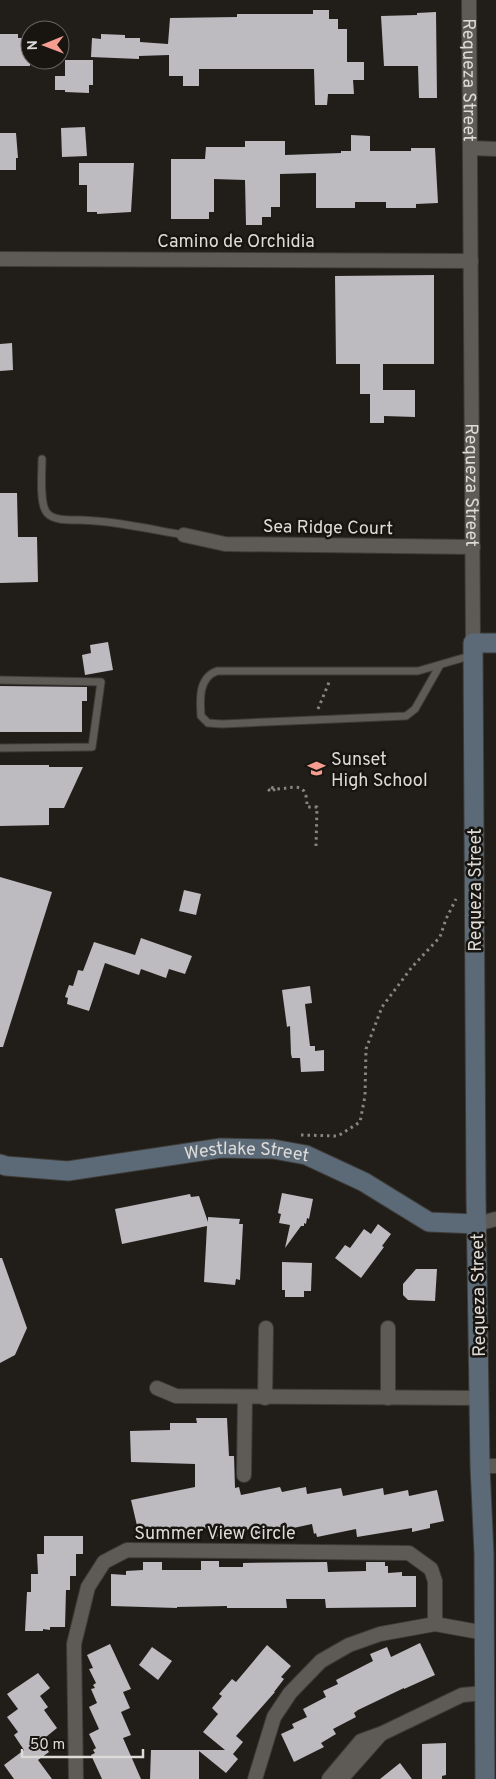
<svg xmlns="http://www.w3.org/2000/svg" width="496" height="1779" font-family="Overpass,sans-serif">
<rect width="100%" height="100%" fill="#211e1a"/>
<g fill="#bdbac0">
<path d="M313 10H329V19H338V29H347V62H364V80H353L354 94H328L327 105H315L314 69H199V86H183V76H169V55L139 56V59L91 57 92 38 101 39V34L125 35V38H140V42L168 44 170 18 237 17V14H313Z"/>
<path d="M436 12 437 98H419L418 66H384L381 16 417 15V13Z"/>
<path d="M0 34H18V38H30V66H0Z"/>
<path d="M65 60H93V85H89V93L65 92V90H55V76H65Z"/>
<path d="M85 127 87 156 62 157 61 128Z"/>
<path d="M0 133H16L18 158H16V170H0Z"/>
<path d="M351 135 370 136V151H411V148H435L438 203 416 204V208H386V202H355V208H316V173L280 174V207H271V217H262V225H246L245 180 214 179V212H209V219H171V159H205L206 147H245V141H285V155L341 153V151H351Z"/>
<path d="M79 163H134L131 212 97 214V212H87V185H79Z"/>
<path d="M434 275V364H383V390H415V417L384 416V423H370V394H360V364H336L335 276Z"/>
<path d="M12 343 13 370 0 371V344Z"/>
<path d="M0 493H17L18 537H37L38 582 0 583Z"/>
<path d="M108 642 113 670 85 675 82 655 91 653 90 645Z"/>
<path d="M0 686 87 687V701H82V732H0Z"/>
<path d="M0 765H49V767H83L64 808H49V825L0 826Z"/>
<path d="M0 877 52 892 3 1047H0Z"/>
<path d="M184 890 201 894 196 915 179 911Z"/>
<path d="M141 938 192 956 185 974 169 969 166 978 141 969 139 975 105 963 89 1011 67 1004 68 998 65 997 69 985 73 986 78 970 83 971 94 942 135 955Z"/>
<path d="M310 986 312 1003 305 1004 310 1046H315V1051L324 1050V1071L301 1072 300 1058H292L291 1054 290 1026 287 1027 282 990Z"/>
<path d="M282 1193 313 1199 309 1219 307 1218 306 1224 304 1223V1226H301L285 1248 290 1225 279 1223 281 1214 278 1213Z"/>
<path d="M190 1194 191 1197 199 1196 208 1222V1217L240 1219 239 1224H243L240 1280 236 1279 235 1285 204 1282 207 1226 122 1244 115 1209Z"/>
<path d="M378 1224 391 1234 382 1246 384 1247 361 1278 335 1258 345 1245 350 1248 364 1229 371 1234Z"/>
<path d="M0 1258H2L27 1328 15 1355 0 1363Z"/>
<path d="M282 1262 312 1263 311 1291H304V1297H285V1290H282Z"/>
<path d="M416 1269H437L435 1301 408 1300 403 1295V1284Z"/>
<path d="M196 1418H227L229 1456H234L235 1488 239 1487 241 1495 280 1487 282 1492 306 1487 307 1494 341 1488 343 1496 383 1488 384 1495 408 1490 409 1496 437 1490 444 1521 430 1524V1528L412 1532V1528L357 1537 356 1529 317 1537 316 1533 314 1534 312 1524 256 1536 254 1528 215 1537 212 1527 172 1535 169 1527 139 1534 131 1500 195 1487V1464L131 1462 130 1431 170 1430V1423H197Z"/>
<path d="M44 1536H83V1554H76V1576H70V1590H66L65 1627H50V1630L43 1629V1631H25L27 1592H31V1574H38L37 1554H44Z"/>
<path d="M201 1561H219V1567H243V1563L327 1562 328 1572 366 1571V1562H385V1566H388V1573L402 1572V1576H416V1607L326 1608 325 1599H286L287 1608H227V1606L177 1607V1608L111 1606V1574L126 1575V1571L143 1570V1562H162V1570H201Z"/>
<path d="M420 1643 435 1675 404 1689V1688L358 1710 354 1713 356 1717 333 1729 336 1734 321 1743 324 1747 294 1762 281 1734 294 1728 292 1724 307 1717 303 1709 326 1697 323 1691 338 1684 336 1680 373 1661 370 1654 387 1647 391 1657Z"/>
<path d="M110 1644 131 1689 123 1692 130 1708 121 1712 131 1735 123 1738 141 1779H102L91 1755 95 1753 93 1750 96 1748 89 1734 99 1729 89 1707 97 1703 91 1689 95 1688 93 1685 96 1683 89 1669 93 1668 87 1655Z"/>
<path d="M267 1645 291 1666 281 1677 284 1679 274 1692H275L236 1736 243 1742 233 1754 238 1759 226 1773 199 1751V1779H150L151 1750H225L203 1732 218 1714 212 1708 222 1696 219 1694 232 1679 236 1682Z"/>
<path d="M152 1647 172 1661 158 1680 139 1665Z"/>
<path d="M38 1673 50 1688 40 1696 48 1707 44 1710 57 1728 41 1741 49 1752 38 1760 52 1779H14L4 1765 24 1750 14 1735 18 1732 7 1717 18 1709 7 1694Z"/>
<path d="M446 1743V1775L442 1776V1779H422V1744Z"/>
<path d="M400 1763 412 1779H380Z"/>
</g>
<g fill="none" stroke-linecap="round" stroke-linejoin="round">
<defs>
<g id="lane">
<path d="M42 459C42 472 39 504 47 513 54 521 70 520 80 520 115 521 149 529 184 535"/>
<path d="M440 665 415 709 406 716 222 724 208 723 201 716C200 700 198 678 217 671H418L473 655"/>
<path d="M0 680 101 682 92 747 0 748"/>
</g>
<g id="street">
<path id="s1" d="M469 0 473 643"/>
<path d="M470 148 496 149"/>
<path d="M0 259 471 261"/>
<path d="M184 535 225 544 473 547"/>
<path d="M477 1224 496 1219"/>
<path d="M388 1328V1398"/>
<path d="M157 1388 176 1396 479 1398"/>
<path d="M265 1398 266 1328"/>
<path d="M480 1466H496"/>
<path d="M244 1475 245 1397"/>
<path d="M435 1624 485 1633"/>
<path d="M76 1779 74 1644 88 1587 104 1562 127 1550 409 1553 431 1569 435 1581V1624L380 1634 349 1645 321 1661 290 1693 274 1717 255 1779"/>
<path d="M329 1779 361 1741 383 1733 462 1695 484 1693"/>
<path d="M341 1779 380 1735"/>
</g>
<g id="secondary">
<path id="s2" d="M0 1164 6 1166 68 1171 221 1148 273 1149 306 1155 364 1182 429 1222 477 1224"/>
<path d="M485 1779 484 1554 480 1466 476 1197 473 643H496"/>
</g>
</defs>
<use href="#lane" stroke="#3d3b38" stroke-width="9"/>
<use href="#street" stroke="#3d3b38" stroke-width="16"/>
<use href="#secondary" stroke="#3d3b38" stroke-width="21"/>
<g stroke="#878481" stroke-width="3" stroke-dasharray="2.5 4" stroke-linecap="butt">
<path d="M318 709 330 680"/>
<path d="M275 789 271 792 268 789 271 787 275 789C294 789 307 779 307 807H317L316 846"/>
<path d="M301 1135 338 1136 360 1122 365 1096 366 1049 382 1007 412 967 440 937 446 919 456 899"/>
</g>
<use href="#lane" stroke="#5e5b56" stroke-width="7"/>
<use href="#street" stroke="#5e5b56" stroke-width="14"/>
<use href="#secondary" stroke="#5b6a76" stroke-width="19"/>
</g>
<defs>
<symbol id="school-bare" viewBox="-9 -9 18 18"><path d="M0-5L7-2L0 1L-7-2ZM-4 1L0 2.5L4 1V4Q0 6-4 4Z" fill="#f59d90" stroke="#181511" stroke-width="2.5" paint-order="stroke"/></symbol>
</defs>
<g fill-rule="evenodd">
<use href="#school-bare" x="304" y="756" width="25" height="25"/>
</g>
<g text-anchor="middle" stroke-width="5" stroke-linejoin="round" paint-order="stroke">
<g font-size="18" fill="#dddbd8" stroke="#181511">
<text dy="6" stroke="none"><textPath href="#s1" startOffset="80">Requeza Street</textPath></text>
<text x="236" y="247">Camino de Orchidia</text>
<text dy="6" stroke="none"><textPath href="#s1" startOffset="485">Requeza Street</textPath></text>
<text transform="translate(328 527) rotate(1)" y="6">Sea Ridge Court</text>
<text transform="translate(475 890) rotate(-90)" y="6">Requeza Street</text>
<text dy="6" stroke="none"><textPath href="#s2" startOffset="249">Westlake Street</textPath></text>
<text transform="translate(478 1295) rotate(-91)" y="6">Requeza Street</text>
<text x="215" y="1539">Summer View Circle</text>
</g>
<g font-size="18" fill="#dddbd8" stroke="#181511" text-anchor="start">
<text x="331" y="765">Sunset<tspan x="331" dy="21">High School</tspan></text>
</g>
</g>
<g transform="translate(45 45) rotate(269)"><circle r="24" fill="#181511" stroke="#676461"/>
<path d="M0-4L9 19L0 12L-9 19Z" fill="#f59d90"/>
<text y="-8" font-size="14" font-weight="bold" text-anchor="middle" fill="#dddbd8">N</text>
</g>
<path d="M22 1749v8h121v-8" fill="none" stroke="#dddbd8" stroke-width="2.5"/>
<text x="30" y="1749" font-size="15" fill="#dddbd8" stroke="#181511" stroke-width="4" paint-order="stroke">50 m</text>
</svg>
